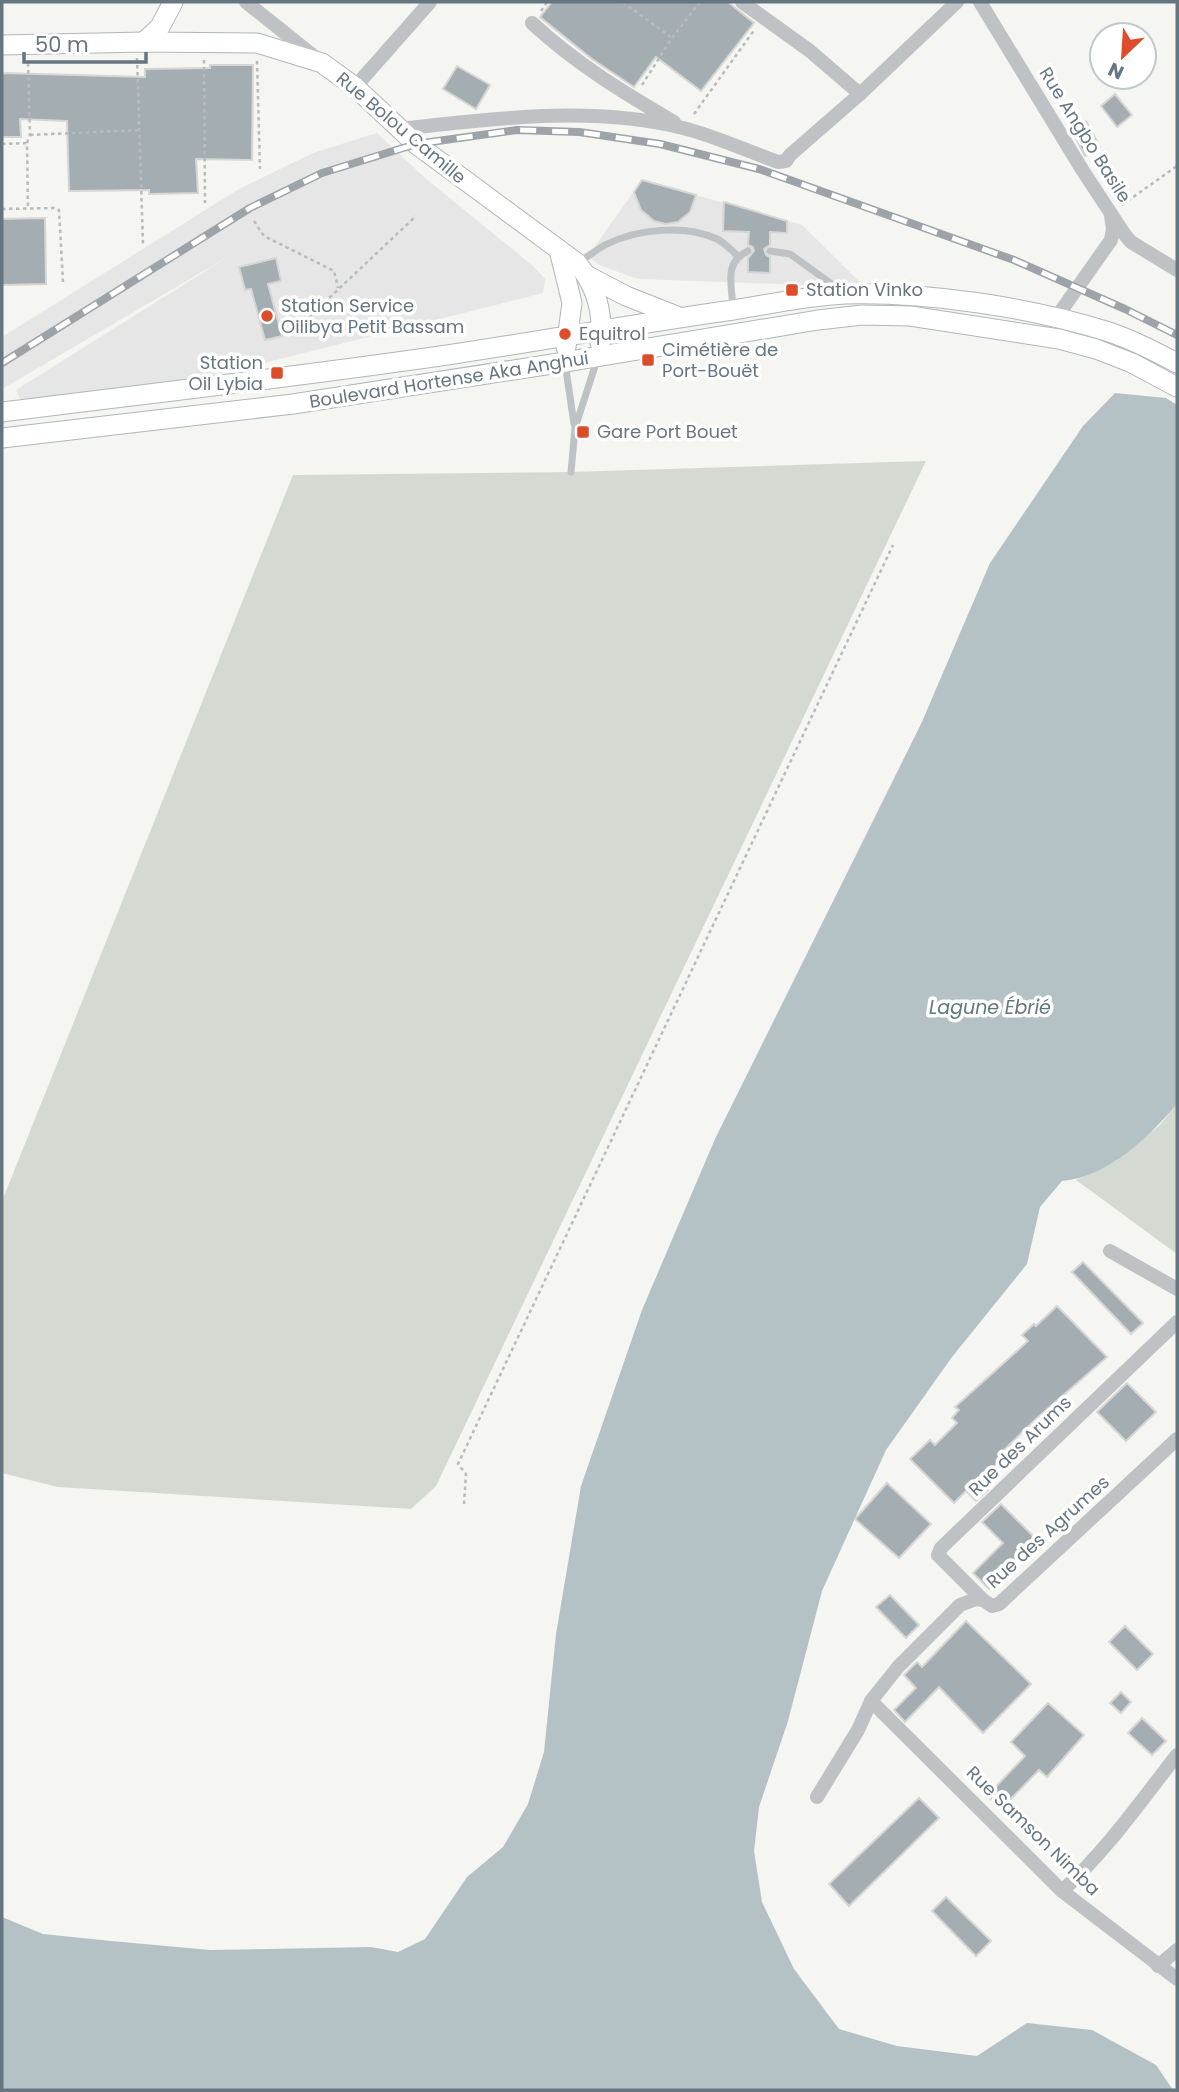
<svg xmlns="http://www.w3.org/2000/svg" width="1179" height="2092" font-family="Poppins,sans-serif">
<rect width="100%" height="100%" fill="#f5f5f1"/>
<g fill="#e5e6e5">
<path d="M377 133 425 178 533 266 545 279 543 293 128 397 24 408 16 390 231 255 2 389V337L239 189 313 153Z"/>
<path d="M642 180 802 225 865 287 638 279 599 265 588 256Z"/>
</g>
<g fill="#d4dad1">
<path d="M926 461 436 1486 411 1509 58 1487 2 1473V1201L293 475 571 472Z"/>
<path d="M1177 1104V1254L1076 1180 1117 1160 1159 1126Z"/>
</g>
<path fill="#b5c2c5" d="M1115 393 1166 398 1177 405V1104C1149 1137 1108 1177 1062 1181L1040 1207 1027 1264 952 1357 886 1450 822 1591 788 1721 759 1807 754 1851 762 1902 794 1969 839 2029 897 2046 977 2056 1027 2023 1092 2030 1156 2065 1173 2090H2V1917L43 1934 111 1941 210 1950 371 1947 398 1952 425 1939 467 1877 503 1847 528 1804 544 1752 556 1634 581 1486 642 1310 715 1139 921 724 990 563 1083 426Z"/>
<g fill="#a4adb2" stroke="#d6d6d4" stroke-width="2">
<path d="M552 2H728L754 23 701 91 656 57 634 87 592 59 540 17Z"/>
<path d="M210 65H253L252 160 196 159 198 193 149 194V190L69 191 67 121 20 119 21 137H2V73L145 77V69L210 68Z"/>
<path d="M457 66 490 85 476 109 443 89Z"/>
<path d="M1115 94 1132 115 1117 127 1101 106Z"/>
<path d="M1086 121 1100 147 1085 156 1071 129Z"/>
<path d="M642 180 696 195 690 212 678 222 666 224 654 221 641 210 634 192Z"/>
<path d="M724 202 787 221V233L770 232V245L764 249 766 255 770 257V273L748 272V258L754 251 753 247 748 245 749 232 723 231Z"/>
<path d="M45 218 46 284 2 285V219Z"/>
<path d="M276 258 281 281 268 284 282 336 265 340 251 289 245 290 239 267Z"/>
<path d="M1083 1262 1143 1323 1131 1334 1072 1272Z"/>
<path d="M1057 1306 1107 1357 1037 1418 1000 1454 1004 1458 980 1482 988 1490 976 1501 966 1491 954 1503 910 1459 930 1440 935 1445 957 1423 952 1418 959 1410 955 1407 1028 1341 1022 1335 1034 1324 1036 1326Z"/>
<path d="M1127 1383 1156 1412 1126 1441 1097 1412Z"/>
<path d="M887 1483 931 1524 899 1558 855 1519Z"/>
<path d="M1001 1504 1038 1541 989 1589 973 1573 1003 1543 982 1522Z"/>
<path d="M890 1595 919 1625 906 1638 876 1607Z"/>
<path d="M966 1621 1031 1684 983 1733 939 1687 905 1722 894 1710 916 1688 904 1675 917 1662 922 1667Z"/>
<path d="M1125 1626 1153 1654 1137 1670 1109 1642Z"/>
<path d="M1121 1692 1131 1702 1121 1713 1110 1703Z"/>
<path d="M1048 1703 1084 1735 1047 1777 1039 1770 1001 1809 987 1796 1025 1756 1011 1742Z"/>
<path d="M1142 1718 1166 1741 1152 1755 1128 1733Z"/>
<path d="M919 1798 939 1818 849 1906 829 1884Z"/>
<path d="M946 1897 991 1941 976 1956 932 1911Z"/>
</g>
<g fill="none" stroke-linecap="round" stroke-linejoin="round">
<defs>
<g id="secondary">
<path d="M144 42 160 27 173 2"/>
<path d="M2 45 144 42 257 43 322 63 355 87 416 144 577 263C596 286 604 314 600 343"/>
<path d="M559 250 572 303 566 347"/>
<path d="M588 276 626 296 677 316"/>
<path d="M2 412C153 393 304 376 454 354 547 340 640 323 733 310 770 304 807 296 845 294 927 292 1029 307 1106 331 1131 339 1154 351 1177 363"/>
<path d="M2 438 293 404 565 362 818 320 862 315 910 316 1059 339 1096 349 1132 363 1177 387"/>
</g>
</defs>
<use href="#secondary" stroke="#b0b6ba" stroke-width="21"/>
<g stroke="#b8bbbd" stroke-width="2.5" stroke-dasharray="3.5 3.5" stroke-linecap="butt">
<path d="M623 2 672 38"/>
<path d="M541 11 547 2"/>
<path d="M137 58 143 244"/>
<path d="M204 60 205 203"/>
<path d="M257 61 260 169"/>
<path d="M28 63 30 135 27 143 28 209"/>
<path d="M642 85 672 38 700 2"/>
<path d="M694 114 755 29"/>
<path d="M30 135 138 130"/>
<path d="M2 144 27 143"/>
<path d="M1122 205 1177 166"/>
<path d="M2 209 54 208 59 210 63 282"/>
<path d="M254 221 264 236 334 271 338 288"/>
<path d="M309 317 416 216"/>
<path d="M464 1504 466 1474 458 1464 893 545"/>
</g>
<g stroke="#bec2c5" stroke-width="7">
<path d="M770 251 790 254 840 290"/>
<path d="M578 263C587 257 596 250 605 245 636 229 685 224 717 239 725 243 731 250 738 256"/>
<path d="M733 308C732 284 723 263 748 251"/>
<path d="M565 363 574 424"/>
<path d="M571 472 575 428 597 360"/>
</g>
<g stroke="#bec2c5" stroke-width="14">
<path d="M246 2 316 58"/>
<path d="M742 2 810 51 860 94"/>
<path d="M980 2 1083 171 1125 235 1131 242 1177 270"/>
<path d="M532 23C575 63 624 93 674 122"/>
<path d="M355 87 430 2"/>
<path d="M400 129C492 119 591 105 683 128 715 136 747 151 778 162L786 161 790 155 860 94 957 2"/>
<path d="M1056 318 1111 240 1113 229 1111 215"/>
<path d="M1110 1251 1177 1289"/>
<path d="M983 1600 938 1555 941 1548 1177 1322"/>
<path d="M871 1701 1062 1891 1177 1979"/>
<path d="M817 1797 858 1730 871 1701 898 1667 960 1605 976 1599 983 1600 992 1606 999 1604 1177 1439"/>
<path d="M1062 1891C1107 1850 1140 1802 1177 1755"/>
<path d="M1158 1966 1177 1950"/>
</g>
<use href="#secondary" stroke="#fff" stroke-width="19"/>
<defs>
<path id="rail" d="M2 363 250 208 322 173 416 144 517 130 579 132 660 144 759 169 1014 260 1125 309 1177 335"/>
</defs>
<use href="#rail" stroke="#9da4a9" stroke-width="8"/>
<use href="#rail" stroke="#fff" stroke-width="5" stroke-dasharray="16" stroke-linecap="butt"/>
</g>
<g fill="#dd4d2a" stroke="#fff" stroke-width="2.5">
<rect x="785" y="283" width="14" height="14" rx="3.5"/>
<circle cx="267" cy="316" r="7"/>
<circle cx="565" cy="334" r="7"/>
<rect x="641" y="353" width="14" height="14" rx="3.5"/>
<rect x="270" y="366" width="14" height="14" rx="3.5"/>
<rect x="576" y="425" width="14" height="14" rx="3.5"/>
</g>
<g text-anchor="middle" stroke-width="7" stroke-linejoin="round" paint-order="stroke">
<g font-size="18" fill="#657681" stroke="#fff">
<text transform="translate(401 128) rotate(40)" y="6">Rue Bolou Camille</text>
<text transform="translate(1085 135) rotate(58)" y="6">Rue Angbo Basile</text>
<text transform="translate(449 380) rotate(-9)" y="6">Boulevard Hortense Aka Anghui</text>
<text transform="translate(1020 1446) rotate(-44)" y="6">Rue des Arums</text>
<text transform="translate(1048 1532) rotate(-42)" y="6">Rue des Agrumes</text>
<text transform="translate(1033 1831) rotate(44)" y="6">Rue Samson Nimba</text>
</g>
<g font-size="18" fill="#657681" stroke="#fff" text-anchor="start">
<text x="806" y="296">Station Vinko</text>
<text x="281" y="312">Station Service<tspan x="281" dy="21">Oilibya Petit Bassam</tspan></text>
<text x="579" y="340">Equitrol</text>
<text x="662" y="356">Cimétière de<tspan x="662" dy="21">Port-Bouët</tspan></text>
<text x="263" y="369" text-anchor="end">Station<tspan x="263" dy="21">Oil Lybia</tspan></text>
<text x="597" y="438">Gare Port Bouet</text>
</g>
<g font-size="19" font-style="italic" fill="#60777f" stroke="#fff">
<text x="990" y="1014">Lagune Ébrié</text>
</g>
</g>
<rect width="1179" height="2092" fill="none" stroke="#657681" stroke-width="7"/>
<g transform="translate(1123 56) rotate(205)"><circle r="33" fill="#ffffff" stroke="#c1c8cd" stroke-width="2"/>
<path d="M0-5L12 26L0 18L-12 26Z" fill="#dd4d2a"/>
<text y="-10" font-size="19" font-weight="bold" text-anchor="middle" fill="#657681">N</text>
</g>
<path d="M24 52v10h122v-10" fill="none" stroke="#657681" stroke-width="3.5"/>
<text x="35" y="52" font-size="21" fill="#657681" stroke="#ffffff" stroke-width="5" paint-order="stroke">50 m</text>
</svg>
